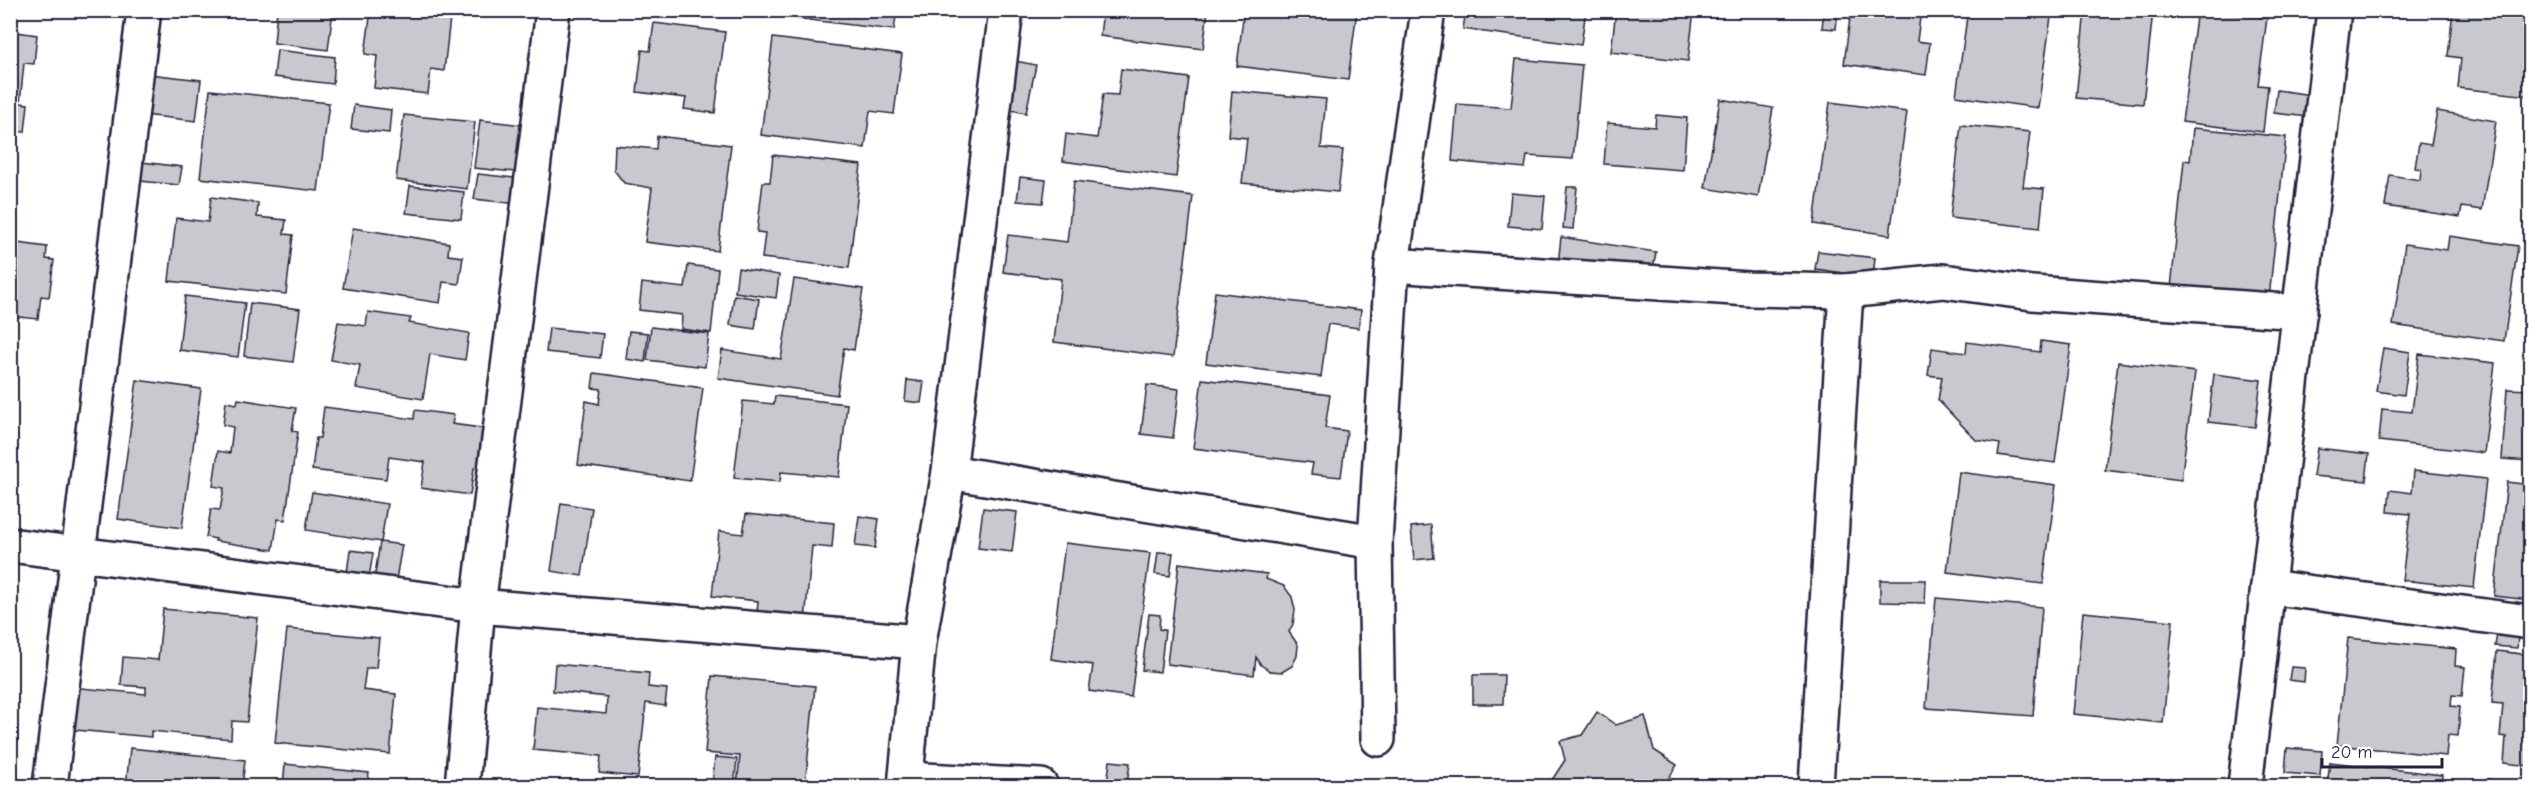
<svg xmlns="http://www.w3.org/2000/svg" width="2541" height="797" font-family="'Comic Neue',sans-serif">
<rect width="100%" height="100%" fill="#fff"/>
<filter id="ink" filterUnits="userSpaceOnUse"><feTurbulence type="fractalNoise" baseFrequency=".0167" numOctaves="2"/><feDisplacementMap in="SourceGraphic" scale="12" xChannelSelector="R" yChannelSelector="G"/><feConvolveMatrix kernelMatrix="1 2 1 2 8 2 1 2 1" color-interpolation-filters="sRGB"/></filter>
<g filter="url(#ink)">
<g fill="#c8c8cf" stroke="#22223b" stroke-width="1.5">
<path d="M277 10H333L328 50 274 43Z"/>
<path d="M371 10H438L437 16 450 18 444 71 431 69 428 94 374 88 377 56 365 54Z"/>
<path d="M777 10H897L894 30 776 16Z"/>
<path d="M1103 10H1208L1203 49 1100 36Z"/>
<path d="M1244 10H1357L1348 80 1237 66Z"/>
<path d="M1466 10H1586L1581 45 1463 29Z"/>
<path d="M1616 10H1694L1688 61 1611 52Z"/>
<path d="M1824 10H1838L1836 29 1822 28Z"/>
<path d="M1851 10H1921L1917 41 1930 43 1926 75 1844 64Z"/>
<path d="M1968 10H2052L2038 108 1956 96Z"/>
<path d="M2085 10 2153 11 2143 104 2076 98Z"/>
<path d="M2197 10 2267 18 2258 85 2268 86 2263 132 2182 122Z"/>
<path d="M2453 10H2530V96L2458 88 2461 58 2448 56Z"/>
<path d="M654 23 725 32 715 113 684 109 686 98 637 92 642 50 650 51Z"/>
<path d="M10 31 37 35 34 64 24 63 20 103 28 104 25 132 10 131Z"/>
<path d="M773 38 902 54 894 114 870 111 865 148 761 135Z"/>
<path d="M277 50 335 57 333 84 274 77Z"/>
<path d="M1516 59 1582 65 1573 159 1527 156 1525 168 1452 161 1457 104 1511 108Z"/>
<path d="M1010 60 1036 65 1026 113 1000 108Z"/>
<path d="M1121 69 1189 78 1176 177 1063 161 1066 134 1097 138 1103 94 1118 95Z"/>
<path d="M149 74 201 80 196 121 144 115Z"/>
<path d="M210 90 329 103 318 191 200 178Z"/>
<path d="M2277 90 2311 95 2308 117 2274 113Z"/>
<path d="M1232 91 1326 99 1321 148 1343 150 1338 192 1242 183 1247 138 1228 136Z"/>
<path d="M1720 99 1773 108 1758 197 1705 188Z"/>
<path d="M1830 102 1907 112 1890 235 1814 224Z"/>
<path d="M354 105 391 110 389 133 351 129Z"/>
<path d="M2437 111 2496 121 2482 210 2462 207 2460 217 2385 206 2390 175 2420 180 2421 169 2415 168 2419 143 2431 145Z"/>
<path d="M404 115 475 122 467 189 396 180Z"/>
<path d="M1656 115 1687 118 1683 170 1604 164 1607 123 1655 127Z"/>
<path d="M480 120 531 126 526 173 474 168Z"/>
<path d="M1961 125 2030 132 2023 187 2044 189 2040 228 1950 218Z"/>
<path d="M2193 128 2286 137 2269 298 2171 288 2184 160 2190 161Z"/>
<path d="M657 136 731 145 718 251 645 242 652 188 624 183 614 170 615 145 656 149Z"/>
<path d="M773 155 861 165 849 268 762 258 765 233 757 232 763 182H770Z"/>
<path d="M142 162 182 167 179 185 140 181Z"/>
<path d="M478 174 523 179 519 204 474 199Z"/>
<path d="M1020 177 1046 180 1043 203 1017 201Z"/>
<path d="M1074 181 1193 196 1173 357 1054 342 1061 279 1003 272 1008 235 1067 242Z"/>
<path d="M410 186 464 192 461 219 406 213Z"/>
<path d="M1567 187H1577L1573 229 1563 228Z"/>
<path d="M1511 193 1545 196 1542 229 1508 226Z"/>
<path d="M211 197 258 203 257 217 286 220 284 234 293 235 286 294 169 281 176 218 208 222Z"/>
<path d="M353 228 449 243 448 255 463 257 459 284 443 282 440 303 343 288Z"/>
<path d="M2449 236 2518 246 2504 341 2393 325 2405 244 2447 250Z"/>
<path d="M1561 237 1656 252 1651 279 1558 265Z"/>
<path d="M10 242 47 247 46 259 54 260 49 297 41 296 38 319 10 316Z"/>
<path d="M1818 251 1875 258 1873 277 1815 269Z"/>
<path d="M688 265 718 269 711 333 681 329 682 315 639 310 642 283 685 288Z"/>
<path d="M738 268 779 275 776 298 735 292Z"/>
<path d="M794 279 863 289 854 350 844 348 837 395 718 378 722 350 781 359Z"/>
<path d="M2530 279V343L2526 342 2529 317 2525 316Z"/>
<path d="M1215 292 1361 310 1359 328 1328 324 1321 377 1206 363Z"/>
<path d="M734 295 759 299 755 329 730 325Z"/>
<path d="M185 296 245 303 238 357 179 350Z"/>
<path d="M250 303 300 309 293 362 244 356Z"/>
<path d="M368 312 411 318 409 323 469 333 465 360 430 354 423 399 356 388 360 365 331 360 338 322 366 326Z"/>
<path d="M651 327 709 334 705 367 647 360Z"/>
<path d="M549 328 603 334 600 358 546 352Z"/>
<path d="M629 331 648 333 645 362 626 359Z"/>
<path d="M2041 341 2071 345 2055 463 1998 455 2000 444 1976 440 1938 400 1942 377 1928 375 1932 348 1966 353 1967 342 2040 352Z"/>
<path d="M2383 348 2410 352 2404 395 2376 391Z"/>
<path d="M2419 354 2495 363 2484 453 2379 441 2382 409 2412 412Z"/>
<path d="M2118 362 2195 372 2181 480 2105 470Z"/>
<path d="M594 373 703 388 690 481 578 465 586 401 599 404 601 389 592 388Z"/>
<path d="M2214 374 2261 380 2255 427 2208 422Z"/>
<path d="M1202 379 1330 395 1325 428 1347 431 1341 477 1311 474 1313 463 1193 448Z"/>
<path d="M137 380 201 389 182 528 118 519Z"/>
<path d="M907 380 924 382 921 403 905 401Z"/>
<path d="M1147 385 1179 389 1173 438 1141 434Z"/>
<path d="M2530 388V461L2502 459 2507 389 2530 390Z"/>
<path d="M775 396 847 404 839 477 781 472 780 482 734 478 743 401 774 404Z"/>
<path d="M238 399 296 408 292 431 298 432 285 520 278 519 273 550 215 541 216 539 206 537 211 509 220 510 224 488 213 486 218 451 230 453 233 427 223 425 226 402 237 404Z"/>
<path d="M324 407 414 419 415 410 454 415 452 424 488 429 482 469 474 468 470 495 421 488 425 462 389 457 386 479 312 470 316 438H320Z"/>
<path d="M2317 448 2369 454 2366 481 2313 476Z"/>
<path d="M2414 471 2486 479 2474 588 2402 580 2410 514 2388 512 2390 490 2412 493Z"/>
<path d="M1959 472 2056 485 2043 584 1947 572Z"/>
<path d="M2507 482 2530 485V600L2494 596Z"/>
<path d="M312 492 387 504 381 542 306 530Z"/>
<path d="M561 503 592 508 582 576 551 571Z"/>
<path d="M983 508 1017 512 1012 552 978 548Z"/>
<path d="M746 514 834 523 832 548 812 546 804 631 756 626 758 601 712 596 719 531 743 534Z"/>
<path d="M859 516 879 519 875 548 855 546Z"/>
<path d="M1431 525 1434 558 1414 560 1411 527Z"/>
<path d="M380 542 402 545 395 585 374 581Z"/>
<path d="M1065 543 1150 553 1131 697 1089 691 1093 665 1051 659Z"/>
<path d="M350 550 373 553 368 584 346 581Z"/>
<path d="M1158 552 1173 553 1170 576 1155 574Z"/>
<path d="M1179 563 1267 574 1266 579 1284 586 1292 597 1295 610 1293 624 1289 632 1298 645 1297 656 1292 666 1282 672 1270 671 1261 665 1256 657 1254 675 1167 664Z"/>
<path d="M1880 580H1926L1925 603 1880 602Z"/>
<path d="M1936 598 2042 607 2033 716 1926 708Z"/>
<path d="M163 609 258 618 247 722 232 721 231 739 151 731V737L65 729 70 687 146 694V687L121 685 123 657 158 660Z"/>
<path d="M2083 612 2173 621 2163 723 2073 714Z"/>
<path d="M1149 614 1160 615 1159 629 1165 630 1160 672 1142 670Z"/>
<path d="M287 629 379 638 376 668H366L363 690 396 694 390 754 275 743Z"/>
<path d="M2497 634 2518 636 2517 648 2495 646Z"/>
<path d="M2348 638 2456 649 2455 666 2465 667 2462 696 2452 695 2451 706 2460 707 2458 736 2448 735 2446 756 2337 745Z"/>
<path d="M2497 651 2530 655V766L2504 763 2506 737 2500 736 2503 704 2492 703Z"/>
<path d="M555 664 649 673 648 687 667 689 665 706 646 703 638 777 599 773 601 756 533 750 537 707 606 714 607 697 553 691Z"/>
<path d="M2291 667 2305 668 2304 682 2289 680Z"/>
<path d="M1473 675H1504L1503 704H1473Z"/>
<path d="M712 676 815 686 805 786H737L740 756 705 753Z"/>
<path d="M1597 712 1616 725 1645 716 1654 750 1677 765 1664 786H1548L1565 760 1560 741 1582 735Z"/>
<path d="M130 748 245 760 242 786H126Z"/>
<path d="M2287 748 2322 751 2320 776 2285 773Z"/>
<path d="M715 757 737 759 734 786H712Z"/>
<path d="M1110 761 1130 763 1127 785 1107 783Z"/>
<path d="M2330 762 2442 775 2441 786H2327Z"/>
<path d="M285 764 369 773 367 786H283Z"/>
<path d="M2487 779 2530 784V786H2486Z"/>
</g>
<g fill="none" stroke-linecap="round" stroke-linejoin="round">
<defs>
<g id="street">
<path d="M1392 265 1749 289 1846 291 1943 281 2032 293 2300 312"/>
<path d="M949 472 1375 542"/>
<path d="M10 545 478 606 919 642"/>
<path d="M2269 587 2530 622"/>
<path d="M1378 739 1375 542 1392 265 1428 10"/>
<path d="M906 779 1041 786"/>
<path d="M50 786 144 10"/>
<path d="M462 786 478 606 553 10"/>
<path d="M905 786 919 642 949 472 1006 10"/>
<path d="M1816 786 1846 291"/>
<path d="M2245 786 2334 10"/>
</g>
</defs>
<use href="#street" stroke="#22223b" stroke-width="38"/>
<use href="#street" stroke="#fff" stroke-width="33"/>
</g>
</g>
<rect width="2541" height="797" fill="none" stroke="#fff" stroke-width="36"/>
<rect x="18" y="18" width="2505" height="761" fill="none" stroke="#22223b" stroke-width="2" filter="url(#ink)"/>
<path d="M2322 758v9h120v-9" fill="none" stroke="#22223b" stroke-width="3"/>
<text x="2331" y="758" font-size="18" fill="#22223b" stroke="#ffffff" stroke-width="4.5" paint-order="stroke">20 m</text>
</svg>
